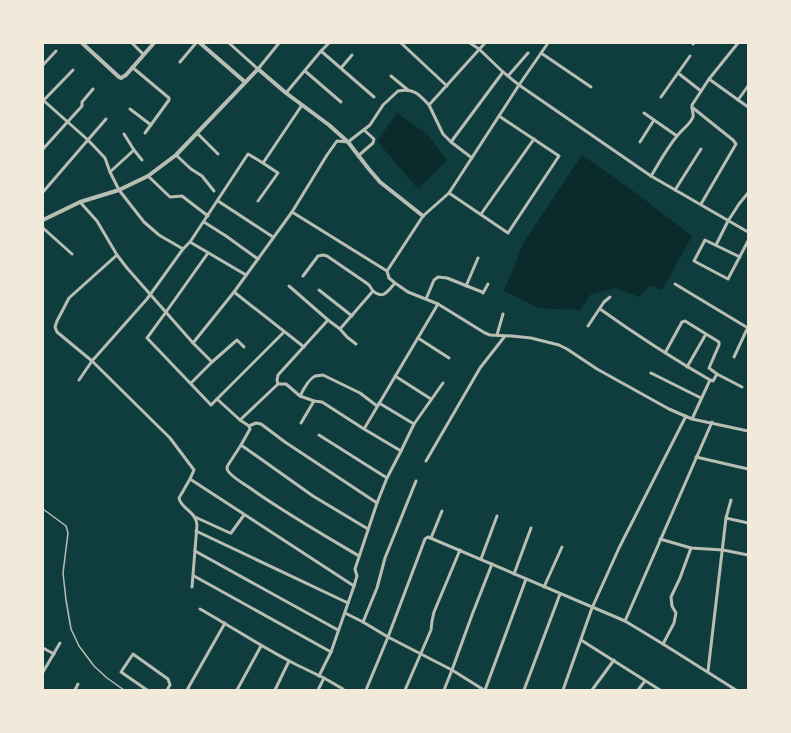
<svg xmlns="http://www.w3.org/2000/svg" width="791" height="733" font-family="Signika,sans-serif">
<rect width="100%" height="100%" fill="#0f3d3e"/>
<g fill="#0a2a2b">
<path d="M397 113 427 134 447 160 418 189 377 141Z"/>
<path d="M582 155 632 190 692 236 662 290 650 285 639 297 616 288 591 294 580 310 539 308 504 291 524 242Z"/>
</g>
<g fill="none" stroke-linecap="round" stroke-linejoin="round">
<path stroke="#b8beb3" stroke-width="1.5" d="M43 509 66 526 68 533 63 573 66 600 71 629 79 646 94 666 107 678 124 690"/>
<g stroke="#b8beb3" stroke-width="3">
<path d="M132 43 143 54"/>
<path d="M229 43 258 69 279 43"/>
<path d="M401 43 447 86"/>
<path d="M470 43 479 49 503 72 519 85 651 176 748 232"/>
<path d="M548 43 519 85 449 193 423 216 387 271 389 278 395 283 408 292 438 304 485 333 490 335 512 336 531 338 559 345 567 349 597 369 669 409 692 419 748 431"/>
<path d="M693 44 694 43"/>
<path d="M321 51 329 43"/>
<path d="M541 53 591 87"/>
<path d="M180 62 196 43"/>
<path d="M43 65 56 51"/>
<path d="M132 67 169 98V100L145 133"/>
<path d="M341 68 352 55"/>
<path d="M305 71 341 102"/>
<path d="M678 73 701 91"/>
<path d="M391 76 408 90"/>
<path d="M508 76 528 53"/>
<path d="M709 79 748 107"/>
<path d="M286 93 321 51 374 97"/>
<path d="M661 97 690 56"/>
<path d="M43 100 88 140 105 158 110 172 119 190 144 222 159 235 183 249"/>
<path d="M738 100 748 86"/>
<path d="M43 101 73 70"/>
<path d="M693 108 733 140 736 144 701 204"/>
<path d="M130 109 151 125"/>
<path d="M644 113 677 136"/>
<path d="M197 133 218 154"/>
<path d="M124 134 134 150"/>
<path d="M451 142 503 72"/>
<path d="M640 142 654 120"/>
<path d="M43 149 82 106V102L93 89"/>
<path d="M176 155 191 169 202 176 214 191"/>
<path d="M358 156 373 143 374 139 364 130"/>
<path d="M472 158 451 142 443 134 429 105 485 43"/>
<path d="M110 172 134 150 142 160"/>
<path d="M148 176 170 197 182 196 208 216"/>
<path d="M651 176C659 163 667 148 677 136 681 130 690 125 693 117 694 113 691 109 692 105L709 79 738 43"/>
<path d="M675 190 701 149"/>
<path d="M43 192 106 119"/>
<path d="M449 193 508 233 559 156 499 116"/>
<path d="M218 201 273 237"/>
<path d="M258 201 278 173 263 163 302 105"/>
<path d="M80 202 97 221 117 255 127 268 193 343 212 362"/>
<path d="M292 212 387 271"/>
<path d="M481 214 534 139"/>
<path d="M204 222 226 236 258 259"/>
<path d="M43 228 72 254"/>
<path d="M190 242 246 275"/>
<path d="M716 245 728 221 739 204 748 193"/>
<path d="M208 253 166 312 147 338 211 405 284 332"/>
<path d="M740 257 705 240 694 261 728 279 748 241"/>
<path d="M303 276 318 256 323 255 327 256 365 282 369 285 373 291"/>
<path d="M675 284 748 328"/>
<path d="M289 286 328 320"/>
<path d="M466 286 478 258"/>
<path d="M319 290 352 316"/>
<path d="M234 292 304 347"/>
<path d="M426 299 434 280 438 277 447 278 482 292 483 293 488 284"/>
<path d="M600 309C635 334 672 358 710 380L713 381 717 374 709 368 719 345V342L685 321 682 322 665 353"/>
<path d="M588 326 604 302 610 297"/>
<path d="M340 329 347 337 356 344"/>
<path d="M497 335 503 314"/>
<path d="M418 338 449 358"/>
<path d="M193 343 234 292 292 212 327 155 337 141 348 142 370 125 383 105 398 91C414 88 419 94 429 105"/>
<path d="M734 357 748 327"/>
<path d="M687 367 706 334"/>
<path d="M651 373 701 398"/>
<path d="M717 374 742 387"/>
<path d="M395 376 431 399"/>
<path d="M79 380 92 361 57 332 55 327 57 321 69 298 117 255"/>
<path d="M191 383 212 362 237 340 244 347"/>
<path d="M278 384 277 380 278 375 328 320 340 329 373 291C383 300 388 291 395 283"/>
<path d="M300 396C303 390 309 379 315 376 317 376 321 375 323 375L360 393 377 406"/>
<path d="M217 399 240 420 249 426 250 429 241 445 228 465C227 468 226 468 228 471 233 478 243 483 250 488 285 513 322 534 359 556"/>
<path d="M379 403 414 424"/>
<path d="M692 419 710 380"/>
<path d="M240 420 278 384H286L300 396 314 401 322 402 364 429 401 451 387 478 377 503 355 569 357 576 354 586 331 652 319 676"/>
<path d="M301 423 314 401"/>
<path d="M249 426 256 423 261 424 285 442 377 503"/>
<path d="M364 429 438 304"/>
<path d="M319 435 387 478"/>
<path d="M241 445 313 496 368 529"/>
<path d="M401 451 414 424 443 383"/>
<path d="M696 457 748 469"/>
<path d="M426 461 480 368 505 336"/>
<path d="M190 479 354 586"/>
<path d="M195 517 230 533H231L244 515"/>
<path d="M726 518 748 523"/>
<path d="M196 531 348 603"/>
<path d="M431 538 442 511"/>
<path d="M660 539 691 548 723 550 748 555"/>
<path d="M195 551 338 630"/>
<path d="M481 559 497 516"/>
<path d="M514 574 531 528"/>
<path d="M194 576 331 652"/>
<path d="M192 587 197 525C196 511 181 509 179 498L190 479 194 470 170 438 92 361 147 299 183 249 190 242 248 154 263 163"/>
<path d="M544 587 562 547"/>
<path d="M200 609C232 627 263 648 297 665 306 669 315 674 324 678L318 690"/>
<path d="M345 613 363 622 388 637 452 670 484 690"/>
<path d="M625 621 712 422"/>
<path d="M363 622 377 588 385 558 416 481"/>
<path d="M581 640 660 690"/>
<path d="M663 644 674 623 676 613 672 606 671 597 680 578 691 548"/>
<path d="M43 648 54 654"/>
<path d="M708 671 726 518 731 500"/>
<path d="M43 672 60 643"/>
<path d="M324 678 343 689"/>
<path d="M75 690 78 684"/>
<path d="M147 690 121 672 133 654 168 679 170 685 167 690"/>
<path d="M187 690 225 623"/>
<path d="M237 690 261 646"/>
<path d="M275 690 289 661"/>
<path d="M366 690 388 637 425 539 428 537 625 621 663 644 736 690"/>
<path d="M405 690 431 630 432 621 434 612 460 550"/>
<path d="M444 690 452 670 472 615 492 564"/>
<path d="M485 690 526 579"/>
<path d="M524 690 560 594"/>
<path d="M563 690 592 608 619 548 686 416"/>
<path d="M592 690 614 660"/>
<path d="M638 690 645 681"/>
</g>
<g stroke="#b8beb3" stroke-width="4">
<path d="M82 43 119 77 121 78 126 75 154 43"/>
<path d="M200 43 245 82"/>
<path d="M43 220 80 202 119 190 148 176 176 155 197 133 258 69 286 93 329 125 348 142 368 168 380 182 423 216"/>
</g>
</g>
<rect width="791" height="733" fill="none" stroke="#f1e9da" stroke-width="88"/>
</svg>
